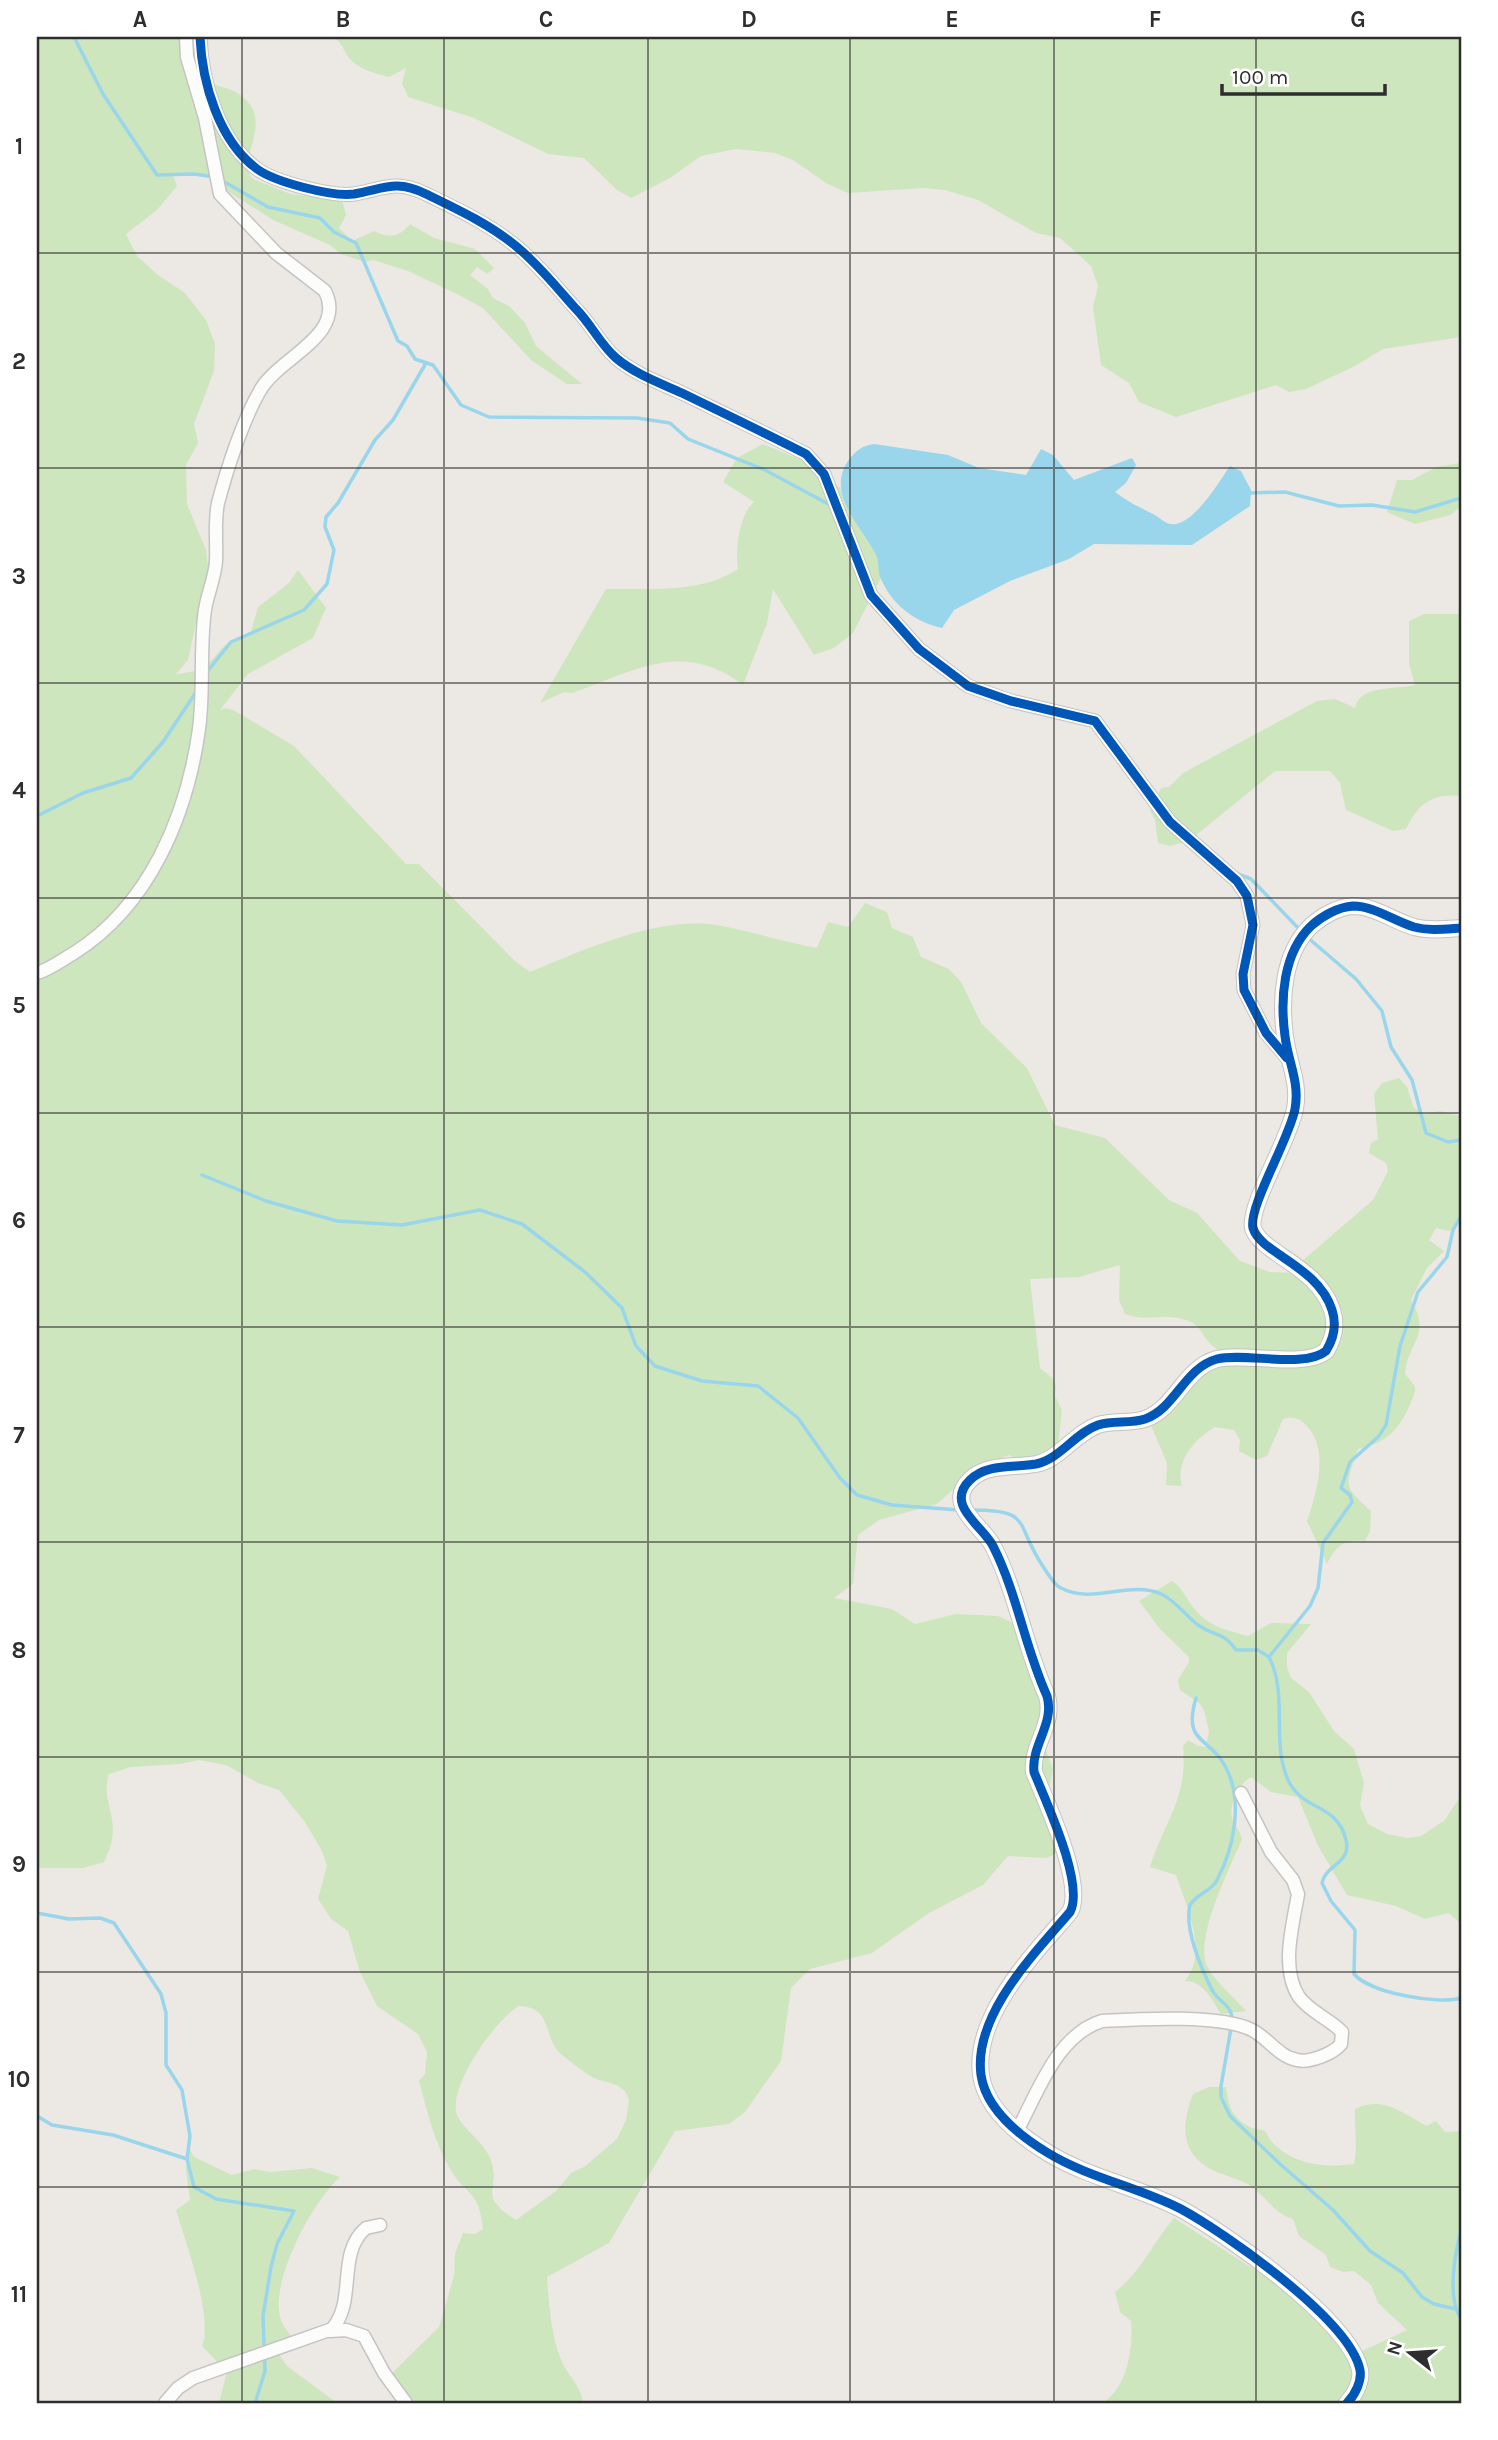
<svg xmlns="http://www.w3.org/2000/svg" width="1498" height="2440" font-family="Karla,sans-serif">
<rect width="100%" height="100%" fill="#ece8e4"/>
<g fill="#cee6be" fill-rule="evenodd">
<path d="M37 37H182L180 57 184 68C194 73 203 79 213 84 221 87 232 89 239 94 278 121 234 158 253 179L291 194 342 200 346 215 339 228 352 241 374 231C389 238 399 238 410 224L434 238 475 249 494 268 487 274 477 267 470 275 488 289 493 298 509 306 525 323 536 346 582 384H567L532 361 483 308 459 295 408 271 373 260 365 262 341 254 330 245 273 220 226 190 210 176 173 175 177 186 157 210 126 234 137 256 158 275 185 293 206 320 215 344 214 371 194 424 198 443 186 465 187 504 206 550 208 567 188 660 176 674C224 671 211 639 250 635L258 607 289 583 298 570 326 608 313 638 248 674 220 710 226 708 235 711 294 746 406 864H419L515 961 530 972C583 950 658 916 717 925 750 931 783 942 817 948L828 922 848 927 865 903 887 912 892 928 913 937 921 957 949 969 961 982 981 1023 1027 1068 1055 1125 1105 1138 1169 1200 1197 1213 1240 1261 1270 1272 1295 1273 1301 1262 1373 1200 1388 1171 1386 1163 1369 1153 1371 1143 1378 1139 1374 1094 1382 1083 1399 1078 1407 1087 1414 1108 1426 1114 1439 1111 1461 1116V1222L1449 1231 1436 1228 1429 1240 1444 1251 1427 1268 1411 1300C1432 1336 1408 1341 1405 1374L1415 1386V1391C1405 1422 1391 1443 1358 1449 1346 1486 1341 1484 1371 1511L1370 1531 1365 1541C1344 1539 1336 1545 1327 1564L1307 1521C1316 1494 1330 1451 1307 1426 1300 1418 1293 1416 1283 1419L1267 1456 1256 1460 1239 1451 1240 1440 1234 1430 1215 1427C1195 1439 1175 1460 1182 1486L1166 1485 1167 1463 1146 1414 1187 1374 1190 1365H1196L1223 1352C1203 1344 1204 1328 1191 1322 1166 1311 1150 1323 1125 1314L1119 1300 1120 1265 1079 1277 1030 1279 1040 1368 1052 1378 1056 1386 1055 1396 1062 1410 1058 1447C1042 1458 1028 1465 1009 1455L978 1467 937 1504 879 1520 858 1535 853 1584 834 1598 892 1609 915 1624 956 1614 998 1616 1034 1633 1045 1747 1053 1769 1048 1796 1068 1847 1047 1858 1008 1856 983 1885 929 1913 872 1953 810 1969 791 1988 781 2061 745 2112 729 2124 675 2131 609 2243 547 2277C549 2305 551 2338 563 2364 570 2378 581 2387 583 2403H416L390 2375 439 2327 454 2276 455 2254 463 2233 475 2234 483 2229C479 2189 466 2196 450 2169 434 2142 427 2110 419 2081L425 2074 427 2052 418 2034 377 2006 360 1972 348 1931 331 1919 318 1899 327 1866 322 1851 305 1822 279 1790 258 1783 226 1765 199 1760 180 1764 131 1767 109 1774C99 1807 126 1819 104 1862L83 1868H37ZM519 2006C554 2007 542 2039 562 2055 571 2062 584 2073 594 2078 608 2084 624 2082 629 2100L626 2120 617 2139 584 2167 571 2173 556 2191 516 2220C474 2193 503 2191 490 2158 483 2141 462 2128 457 2115 447 2089 495 2019 519 2006Z"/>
<path d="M332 37H1461V337L1383 349 1355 366 1306 389 1289 392 1276 385 1176 417 1139 402 1129 383 1101 365 1093 307 1098 286 1091 266 1060 238 1036 233 978 200 945 190 923 188 848 193 826 183 793 160 775 153 736 149 701 156 670 178 631 198 617 190 584 158 548 154 474 118 408 97 402 83 406 68 389 77C375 73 359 70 349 58 343 50 342 41 332 37Z"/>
<path d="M763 444 799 459 840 488 853 518 877 556 881 578 853 633 834 648 814 655 773 589 767 623 743 685C683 639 635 671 572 693L564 692 540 703 606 589C648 588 701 594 738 569 735 550 739 515 754 502L723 482 737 458Z"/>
<path d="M1461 463V505L1451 515 1415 524 1387 512 1397 480H1412L1436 467Z"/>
<path d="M1424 614H1461V796C1432 793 1418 804 1406 829L1393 831 1346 810 1340 783 1330 771H1275L1190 840 1170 846 1158 843 1155 820 1150 811 1161 788 1169 787 1183 773 1317 701 1335 699 1355 708C1360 684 1396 690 1415 685L1409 663V621Z"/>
<path d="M1172 1581C1183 1588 1185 1597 1193 1607 1207 1626 1226 1630 1248 1636L1271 1623 1311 1624 1287 1653V1667L1291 1678 1309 1692 1334 1731 1354 1749 1364 1783 1360 1805 1368 1824 1387 1834 1408 1838 1421 1836 1445 1820 1461 1795V1924L1449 1913 1425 1919 1396 1906 1347 1895 1318 1846 1298 1797 1271 1792 1251 1777C1239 1784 1229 1803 1232 1818 1234 1825 1240 1831 1242 1839 1230 1868 1194 1938 1207 1966 1215 1982 1234 1997 1246 2011L1221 2014C1212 2000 1203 1980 1185 1981 1209 1952 1186 1906 1176 1875L1150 1867C1165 1820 1188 1798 1183 1746L1188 1740 1198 1746 1206 1747 1209 1731 1204 1710 1199 1703 1180 1690 1178 1680 1189 1662V1657L1160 1629 1139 1601Z"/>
<path d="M1209 2087H1226C1228 2105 1232 2118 1250 2127 1255 2129 1262 2129 1266 2132 1268 2135 1269 2139 1272 2142 1294 2165 1323 2168 1354 2164 1358 2145 1354 2128 1355 2109 1383 2095 1402 2113 1427 2126L1436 2121 1445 2132 1461 2131V2403H1103C1128 2386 1133 2349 1131 2321L1120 2312 1115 2292C1140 2273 1153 2243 1174 2218L1277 2284 1352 2356 1407 2330 1378 2303 1371 2285 1354 2271 1343 2272 1330 2267 1326 2255 1299 2236 1293 2219C1275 2214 1266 2197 1251 2186 1238 2178 1224 2176 1211 2169 1179 2152 1182 2123 1193 2094Z"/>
<path d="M188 2146 194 2157 232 2175 254 2169 270 2172 312 2168 340 2177C313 2201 268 2283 281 2320 284 2328 292 2336 296 2343L277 2352 287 2366 337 2403H219L227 2372 202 2346C214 2319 185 2240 176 2210L190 2200 186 2171Z"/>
</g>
<path fill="#99d6ec" d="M874 444 948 455 979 468 1026 475 1041 449 1053 455 1074 480 1132 458 1136 465 1126 483 1115 492C1128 502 1139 507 1153 514 1158 516 1162 521 1167 523 1190 533 1220 480 1230 466L1241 471 1251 490 1250 506 1192 545 1094 544 1069 559 1010 581 954 610 942 628C915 622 892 605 881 579 877 571 880 561 875 553 860 525 826 493 848 461 856 450 862 446 874 444Z"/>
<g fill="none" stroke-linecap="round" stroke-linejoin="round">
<g stroke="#99d6ec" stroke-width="3.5">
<path d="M74 37 103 94 157 175 194 174 214 177"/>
<path d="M221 180 268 207 320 218 334 232 356 243 398 341 407 346 415 359 433 365 461 405 489 417 637 418 670 423 688 439 765 470 832 506"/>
<path d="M1249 493 1285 492 1339 506 1372 505 1415 512 1461 498"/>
<path d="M206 673 231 642 304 610 327 584 334 550 325 527 326 517 338 503 375 440 393 420 426 363"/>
<path d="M37 816 83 793 131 778 163 742 198 689"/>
<path d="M1235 873 1251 879 1302 932"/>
<path d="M1307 937 1356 979 1382 1011 1391 1047 1412 1080 1426 1133 1448 1142 1461 1140"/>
<path d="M202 1175 266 1201 337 1221 402 1225 480 1210 522 1224 585 1272 622 1308 636 1346 655 1366 702 1381 758 1386 798 1418 840 1478 857 1495 892 1505 959 1510"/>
<path d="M970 1510C1035 1510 1013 1523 1044 1568 1049 1575 1054 1585 1061 1588 1093 1605 1130 1580 1161 1594 1175 1600 1186 1616 1198 1625 1216 1638 1222 1630 1236 1650H1258L1269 1657"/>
<path d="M1269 1657 1310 1606 1318 1588 1323 1543 1352 1502 1350 1495 1341 1488 1350 1462 1379 1436 1386 1425 1400 1346 1418 1292 1447 1257 1453 1230 1461 1216"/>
<path d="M1269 1657C1289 1696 1270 1743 1289 1782 1305 1812 1337 1803 1346 1840 1352 1863 1325 1865 1322 1883L1331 1901 1355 1930 1354 1974C1370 1993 1439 2005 1461 1998"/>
<path d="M1196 1698C1182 1745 1210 1736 1225 1766 1244 1800 1234 1848 1217 1880 1211 1892 1197 1893 1190 1905 1184 1928 1201 1968 1212 1990 1218 2002 1232 2004 1232 2020"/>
<path d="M37 1913 69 1919 100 1918 114 1923 161 1994 166 2013V2065L182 2090 190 2136 187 2159 194 2187 216 2199 294 2211 277 2244 271 2267 263 2316 265 2371 255 2403"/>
<path d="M1231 2028 1221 2086V2097L1230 2116 1280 2164 1333 2210 1370 2251 1403 2273 1422 2297 1434 2304 1456 2309"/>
<path d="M37 2116 52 2125 113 2135 187 2159"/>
<path d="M1461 2230C1455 2254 1446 2296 1461 2319"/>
</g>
<defs>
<g id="minor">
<path d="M200 37C202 83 219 141 257 169 275 182 332 197 354 194 384 189 395 179 426 194 457 209 491 225 517 247 539 265 557 288 576 309 591 324 600 344 616 358 635 374 660 383 682 393 723 413 765 433 806 454L824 474 871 595 919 649 968 686 1011 701 1095 721 1170 822 1237 881 1247 896 1253 925 1243 974 1244 990 1266 1033 1288 1059"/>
<path d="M37 973C50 969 62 960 74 953 150 905 187 815 199 729 204 692 200 655 204 618 205 598 215 580 216 561 217 542 214 522 218 503 227 469 243 419 261 389 280 357 347 335 325 291L276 253 220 194 205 118 187 57 186 37"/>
<path d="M1017 2131C1038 2092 1057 2035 1102 2021 1139 2019 1220 2014 1252 2030 1268 2038 1279 2057 1297 2060 1309 2063 1333 2054 1341 2044L1342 2032C1330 2019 1310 2012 1299 1997 1280 1968 1293 1925 1298 1894L1293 1880 1271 1852 1241 1793"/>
<path d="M330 2331 346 2330 364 2336 384 2373 406 2403"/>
<path d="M165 2403 178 2388 193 2378 332 2329C357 2301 336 2253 366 2228L380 2225"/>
</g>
<path id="tertiary" d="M1347 2403C1355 2395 1362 2381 1360 2370 1350 2320 1225 2233 1181 2209 1139 2187 1089 2178 1048 2153 1020 2136 986 2110 981 2075 973 2015 1035 1953 1070 1912 1085 1884 1046 1802 1034 1772 1031 1745 1055 1724 1047 1696 1025 1648 1017 1593 993 1546 983 1526 944 1505 970 1480 987 1463 1014 1468 1036 1464 1060 1459 1075 1433 1098 1425 1113 1420 1130 1424 1145 1419 1176 1408 1184 1368 1217 1359 1245 1352 1304 1369 1326 1351 1334 1338 1337 1325 1332 1310 1318 1266 1260 1253 1253 1228 1248 1207 1289 1140 1295 1109 1300 1082 1288 1062 1285 1036 1280 999 1283 953 1311 926 1322 916 1338 907 1353 906 1374 906 1394 921 1414 927 1429 931 1445 929 1461 928"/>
</defs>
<use href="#minor" stroke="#c5c4c5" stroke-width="15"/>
<use href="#tertiary" stroke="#c5c4c5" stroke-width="18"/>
<use href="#minor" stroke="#fcfcfb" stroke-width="12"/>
<use href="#tertiary" stroke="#fcfcfb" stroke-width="16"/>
<defs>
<g id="cycleway">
<path d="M200 37C202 83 219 141 257 169 275 182 332 197 354 194 384 189 395 179 426 194 457 209 491 225 517 247 539 265 557 288 576 309 591 324 600 344 616 358 635 374 660 383 682 393 723 413 765 433 806 454L824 474 871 595 919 649 968 686 1011 701 1095 721 1170 822 1237 881 1247 896 1253 925 1243 974 1244 990 1266 1033 1287 1058"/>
<path d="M1347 2403C1355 2395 1362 2381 1360 2370 1350 2320 1225 2233 1181 2209 1139 2187 1089 2178 1048 2153 1020 2136 986 2110 981 2075 973 2015 1035 1953 1070 1912 1085 1884 1046 1802 1034 1772 1031 1745 1055 1724 1047 1696 1025 1648 1017 1593 993 1546 983 1526 944 1505 970 1480 987 1463 1014 1468 1036 1464 1060 1459 1075 1433 1098 1425 1113 1420 1130 1424 1145 1419 1176 1408 1184 1368 1217 1359 1245 1352 1304 1369 1326 1351 1334 1338 1337 1325 1332 1310 1318 1266 1260 1253 1253 1228 1248 1207 1289 1140 1295 1109 1300 1082 1288 1062 1285 1036 1280 999 1283 953 1311 926 1322 916 1338 907 1353 906 1374 906 1394 921 1414 927 1429 931 1445 929 1461 928"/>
</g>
</defs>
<use href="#cycleway" stroke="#fff" stroke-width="13"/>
<use href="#cycleway" stroke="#0057b8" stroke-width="9"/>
</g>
<path fill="none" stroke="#2e2e2e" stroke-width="2" stroke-opacity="0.55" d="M242 37V2403M444 37V2403M648 37V2403M850 37V2403M1054 37V2403M1256 37V2403M37 253H1461M37 468H1461M37 683H1461M37 898H1461M37 1113H1461M37 1327H1461M37 1542H1461M37 1757H1461M37 1972H1461M37 2187H1461"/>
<rect width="1498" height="2440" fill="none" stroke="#ffffff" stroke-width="77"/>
<g transform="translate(1410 2353) rotate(287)" stroke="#ffffff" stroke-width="5" paint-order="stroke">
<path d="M0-5L12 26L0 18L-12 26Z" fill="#2e2e2e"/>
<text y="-10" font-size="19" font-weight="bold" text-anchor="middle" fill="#2e2e2e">N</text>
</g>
<path d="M1222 84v10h163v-10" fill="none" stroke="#2e2e2e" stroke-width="3.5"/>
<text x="1232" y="84" font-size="21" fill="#2e2e2e" stroke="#ffffff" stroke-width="5" paint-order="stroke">100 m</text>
<rect x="38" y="38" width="1422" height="2364" fill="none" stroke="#2e2e2e" stroke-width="2.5"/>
<g font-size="23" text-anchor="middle" font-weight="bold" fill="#2e2e2e">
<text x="140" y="27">A</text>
<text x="343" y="27">B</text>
<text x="546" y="27">C</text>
<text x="749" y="27">D</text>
<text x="952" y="27">E</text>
<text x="1155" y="27">F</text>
<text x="1358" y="27">G</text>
<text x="19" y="154">1</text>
<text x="19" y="369">2</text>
<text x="19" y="584">3</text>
<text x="19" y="798">4</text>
<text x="19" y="1013">5</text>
<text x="19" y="1228">6</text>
<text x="19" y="1443">7</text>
<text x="19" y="1658">8</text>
<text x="19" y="1872">9</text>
<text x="19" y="2087">10</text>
<text x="19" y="2302">11</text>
</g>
</svg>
